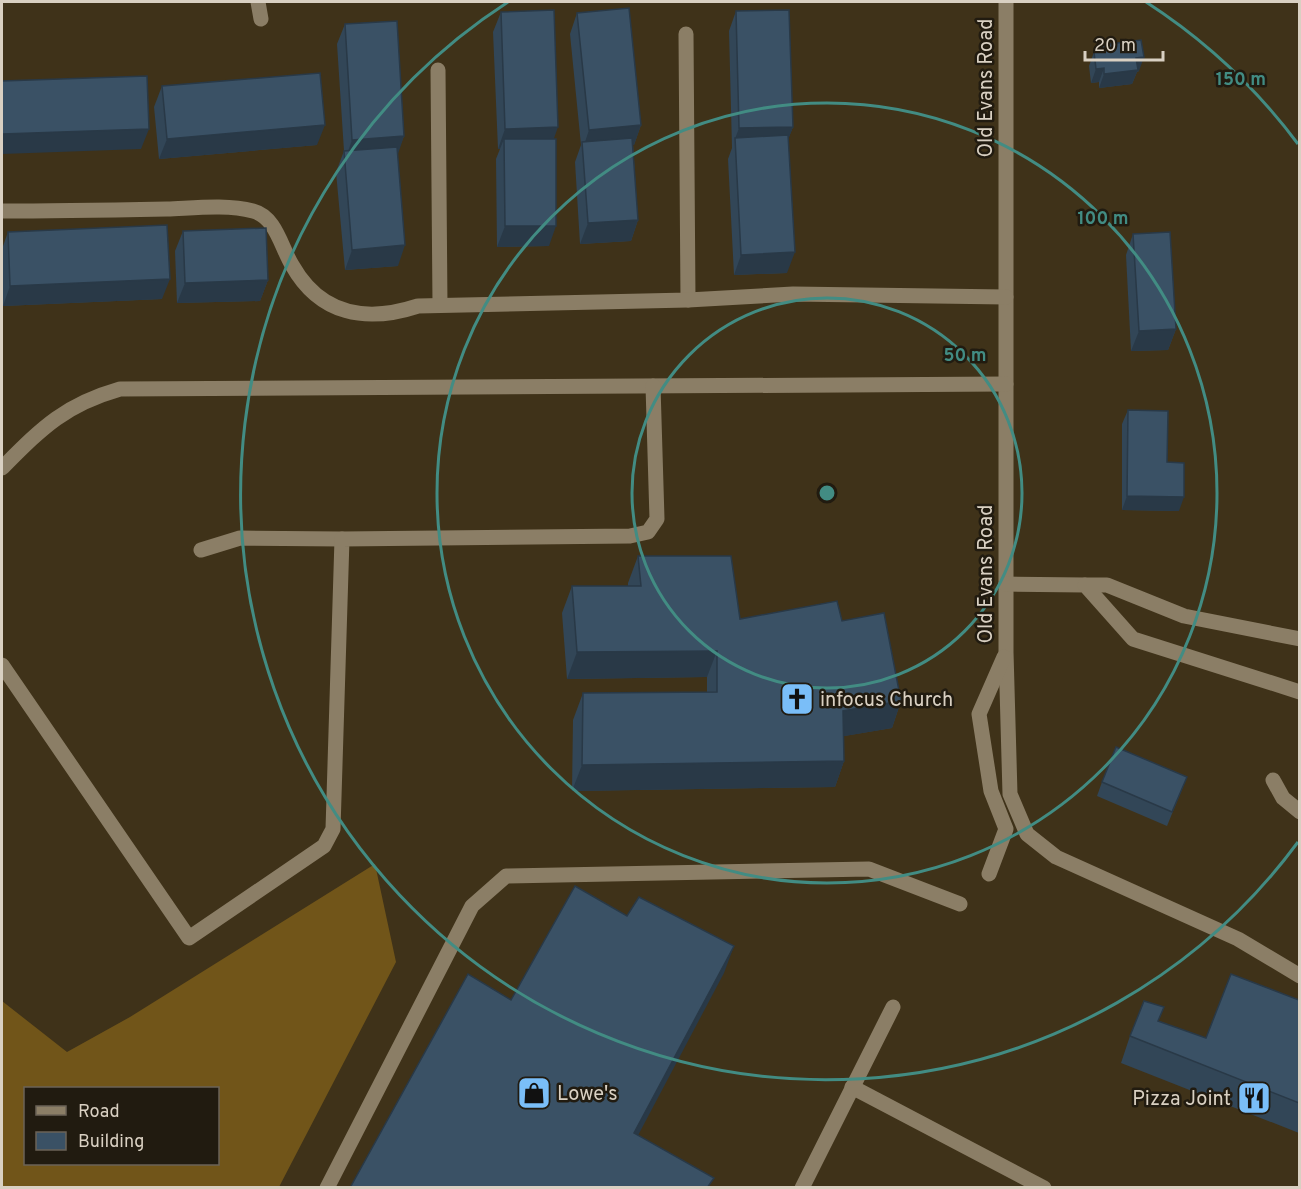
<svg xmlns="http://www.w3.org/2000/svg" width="1301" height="1189" font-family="Overpass,sans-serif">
<rect width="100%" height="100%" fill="#3f3219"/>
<path fill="#715519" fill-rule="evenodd" d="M375 864 396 962 279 1187H2V1001L67 1052 130 1017ZM26 1088H218V1164H26Z"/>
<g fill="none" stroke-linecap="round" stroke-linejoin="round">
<g stroke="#8b7e66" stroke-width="15">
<path d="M258 2 261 19"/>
<path d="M1006 2V652L1010 794 1027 834 1056 857 1238 939 1300 976"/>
<path d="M686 34 688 300"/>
<path d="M438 70 440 305"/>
<path d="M2 211C57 211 112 210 167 209 194 208 227 204 253 211 276 217 281 247 292 265 320 315 366 323 418 306L688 300 793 294 1006 297"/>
<path d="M2 468C42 428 64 405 120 389L1006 384"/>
<path d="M201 550 240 538 342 539"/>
<path d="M1006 584 1085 585 1133 639 1300 692"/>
<path d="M1085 585H1107L1184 616 1300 639"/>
<path d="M2 665 189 938 324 846 333 829 342 539 630 536 648 532 657 519 653 386"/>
<path d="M1273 780 1283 798 1300 812"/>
<path d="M989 874 1006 829 991 791 979 714 1004 657"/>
<path d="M852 1087 1044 1188"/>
<path d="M327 1188 472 906 506 876 869 869 960 904"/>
<path d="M802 1188 893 1007"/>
</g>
</g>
<g fill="#324657">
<path d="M736 11 793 127 788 139 787 273 734 275 728 159 732 148 729 31Z"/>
<path d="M501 12 554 139 549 246 497 247 496 159 500 149H498L493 32Z"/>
<path d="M577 13 641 125 634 145H633L638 220 631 241 580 244 575 162 581 145 570 34Z"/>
<path d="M345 24 404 136 397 154 398 266 345 270 336 172 344 151 337 44Z"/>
<path d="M1101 45 1139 71 1137 72 1132 84 1099 88V82L1091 83 1089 66 1094 52 1099 51Z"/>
<path d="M162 86 317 145 159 159 154 107Z"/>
<path d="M183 231 268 280 260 301 177 303 175 251Z"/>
<path d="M8 232 162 299 3 306 2 249Z"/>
<path d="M1133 234 1176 329 1168 350 1131 351 1126 255Z"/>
<path d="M1128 410 1167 462 1179 511 1122 510V424Z"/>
<path d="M638 556 740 619 842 621 901 701 892 728 844 736V761L835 787 572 791 573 720 583 693 707 692V677L567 679 562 613 572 586H628V583Z"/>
<path d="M1187 777 1167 826 1097 796 1102 782Z"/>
<path d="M1299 1000V1133L1121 1063 1130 1036 1159 1021 1206 1038Z"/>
</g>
<g fill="#293947">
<path d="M1144 57 1139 71 1137 72 1132 84 1099 88 1104 74 1136 58Z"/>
<path d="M1104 68 1099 82 1091 83 1096 69Z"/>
<path d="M325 125 317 145 159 159 167 139Z"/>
<path d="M641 125 634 145 583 150V148L589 130Z"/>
<path d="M558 127 551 147 504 139 500 149H498L505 129Z"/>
<path d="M793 127 785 148 735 139 739 128Z"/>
<path d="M149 129 141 149 2 154V134Z"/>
<path d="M404 136 397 157 345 160 352 140Z"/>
<path d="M638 220 631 241 580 244 588 223Z"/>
<path d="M505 226H556L549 246 497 247Z"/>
<path d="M405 245 398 266 345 270 352 250Z"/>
<path d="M795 252 787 273 734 275 741 255Z"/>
<path d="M170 279 162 299 3 306 10 286Z"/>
<path d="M268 280 260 301 177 303 185 283Z"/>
<path d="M1176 329 1168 350 1131 351 1139 331Z"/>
<path d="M1127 496 1184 497 1179 511 1122 510Z"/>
<path d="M717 651 707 677 567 679 577 652Z"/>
<path d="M901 701 892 728 833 738 843 711Z"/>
<path d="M844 761 835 787 572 791 582 765Z"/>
<path d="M734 946 724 973 625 1160 634 1133Z"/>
</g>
<g fill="#3a5165" stroke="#293947" stroke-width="1.5">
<path d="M629 8 641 125 589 130 577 13Z"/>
<path d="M554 10 558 127 505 129 501 12Z"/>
<path d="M789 10 793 127 739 128 736 11Z"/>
<path d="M397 21 404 136 352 140 345 24Z"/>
<path d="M1141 40 1144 57 1136 58 1138 70 1104 74V68L1096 69 1094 52 1102 51 1101 45Z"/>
<path d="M320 73 325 125 167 139 162 86Z"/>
<path d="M147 76 149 129 2 134V81Z"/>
<path d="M788 135 795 252 741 255 735 138Z"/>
<path d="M632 138 638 220 588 223 582 142Z"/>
<path d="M504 139H556V226H505Z"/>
<path d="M397 147 405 245 352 250 344 151Z"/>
<path d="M167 225 170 279 10 286 8 232Z"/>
<path d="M266 228 268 280 185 283 183 231Z"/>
<path d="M1170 232 1176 329 1139 331 1133 234Z"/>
<path d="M1128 410 1168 411 1167 462 1184 463V497L1127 496Z"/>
<path d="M638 556H731L740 619 837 601 842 621 884 613 901 701 843 711 844 761 582 765 583 693 717 692V651L577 652 572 586H641Z"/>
<path d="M1116 747 1187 777 1172 812 1102 782Z"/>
<path d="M575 886 627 916 639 897 734 946 634 1133 714 1178 707 1188H350L468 974 511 1000Z"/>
<path d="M1231 974 1299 1000V1103L1130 1036 1144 1001 1164 1007 1158 1021 1206 1038Z"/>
</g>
<g fill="none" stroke="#428c83" stroke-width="3">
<circle cx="827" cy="493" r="195"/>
<circle cx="827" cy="493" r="390"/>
<path d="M1298 842A586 586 0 1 1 508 2M1146 2A586 586 0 0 1 1298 144"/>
</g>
<defs>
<symbol id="church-square" viewBox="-11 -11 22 22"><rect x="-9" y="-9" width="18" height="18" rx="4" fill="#7abef8" stroke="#211b10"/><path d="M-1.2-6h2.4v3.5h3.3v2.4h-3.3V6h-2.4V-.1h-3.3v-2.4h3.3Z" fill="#111"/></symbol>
<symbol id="shop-square" viewBox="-11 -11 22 22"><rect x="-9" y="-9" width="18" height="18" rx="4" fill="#7abef8" stroke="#211b10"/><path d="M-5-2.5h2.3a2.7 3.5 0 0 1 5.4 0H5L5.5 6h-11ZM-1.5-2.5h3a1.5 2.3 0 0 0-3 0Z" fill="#111"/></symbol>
<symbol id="restaurant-square" viewBox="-11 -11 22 22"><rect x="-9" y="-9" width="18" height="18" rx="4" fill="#7abef8" stroke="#211b10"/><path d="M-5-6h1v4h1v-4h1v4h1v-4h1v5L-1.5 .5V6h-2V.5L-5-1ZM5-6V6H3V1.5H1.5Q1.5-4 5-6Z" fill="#111"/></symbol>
</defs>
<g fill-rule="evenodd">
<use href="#church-square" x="778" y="680" width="38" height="38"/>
<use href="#shop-square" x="515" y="1074" width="38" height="38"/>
<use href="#restaurant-square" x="1235" y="1079" width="38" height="38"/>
</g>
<g text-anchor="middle" stroke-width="5" stroke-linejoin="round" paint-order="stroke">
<g font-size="20" fill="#d9d0c2" stroke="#211b10">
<text transform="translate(985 88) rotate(-90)" y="7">Old Evans Road</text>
<text transform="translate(985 574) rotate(-90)" y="7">Old Evans Road</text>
</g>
<g font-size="20" fill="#d9d0c2" stroke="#211b10" text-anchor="start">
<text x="820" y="706">infocus Church</text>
<text x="557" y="1100">Lowe's</text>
<text x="1231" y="1105" text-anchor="end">Pizza Joint</text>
</g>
</g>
<circle cx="827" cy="493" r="9" fill="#428c83" stroke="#211b10" stroke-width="3"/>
<g font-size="18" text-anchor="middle" font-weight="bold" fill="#428c83" stroke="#211b10" stroke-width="5" stroke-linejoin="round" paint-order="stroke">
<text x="1241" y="85">150 m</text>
<text x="1103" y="224">100 m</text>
<text x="965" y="361">50 m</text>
</g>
<rect width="1301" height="1189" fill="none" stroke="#d9d0c2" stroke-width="6"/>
<rect x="24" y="1087" width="195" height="78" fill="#211b10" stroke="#6b6357" stroke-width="1.5"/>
<rect x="36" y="1106" width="30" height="9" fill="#8b7e66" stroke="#6b6357" stroke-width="1.5"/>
<text x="78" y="1117" font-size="18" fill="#d9d0c2">Road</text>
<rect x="36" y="1132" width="30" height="18" fill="#3a5165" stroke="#6b6357" stroke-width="1.5"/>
<text x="78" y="1147" font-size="18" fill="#d9d0c2">Building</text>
<path d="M1085 51v9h78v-9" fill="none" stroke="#d9d0c2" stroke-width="3"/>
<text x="1094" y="51" font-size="18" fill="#d9d0c2" stroke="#211b10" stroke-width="4.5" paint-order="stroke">20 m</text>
</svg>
